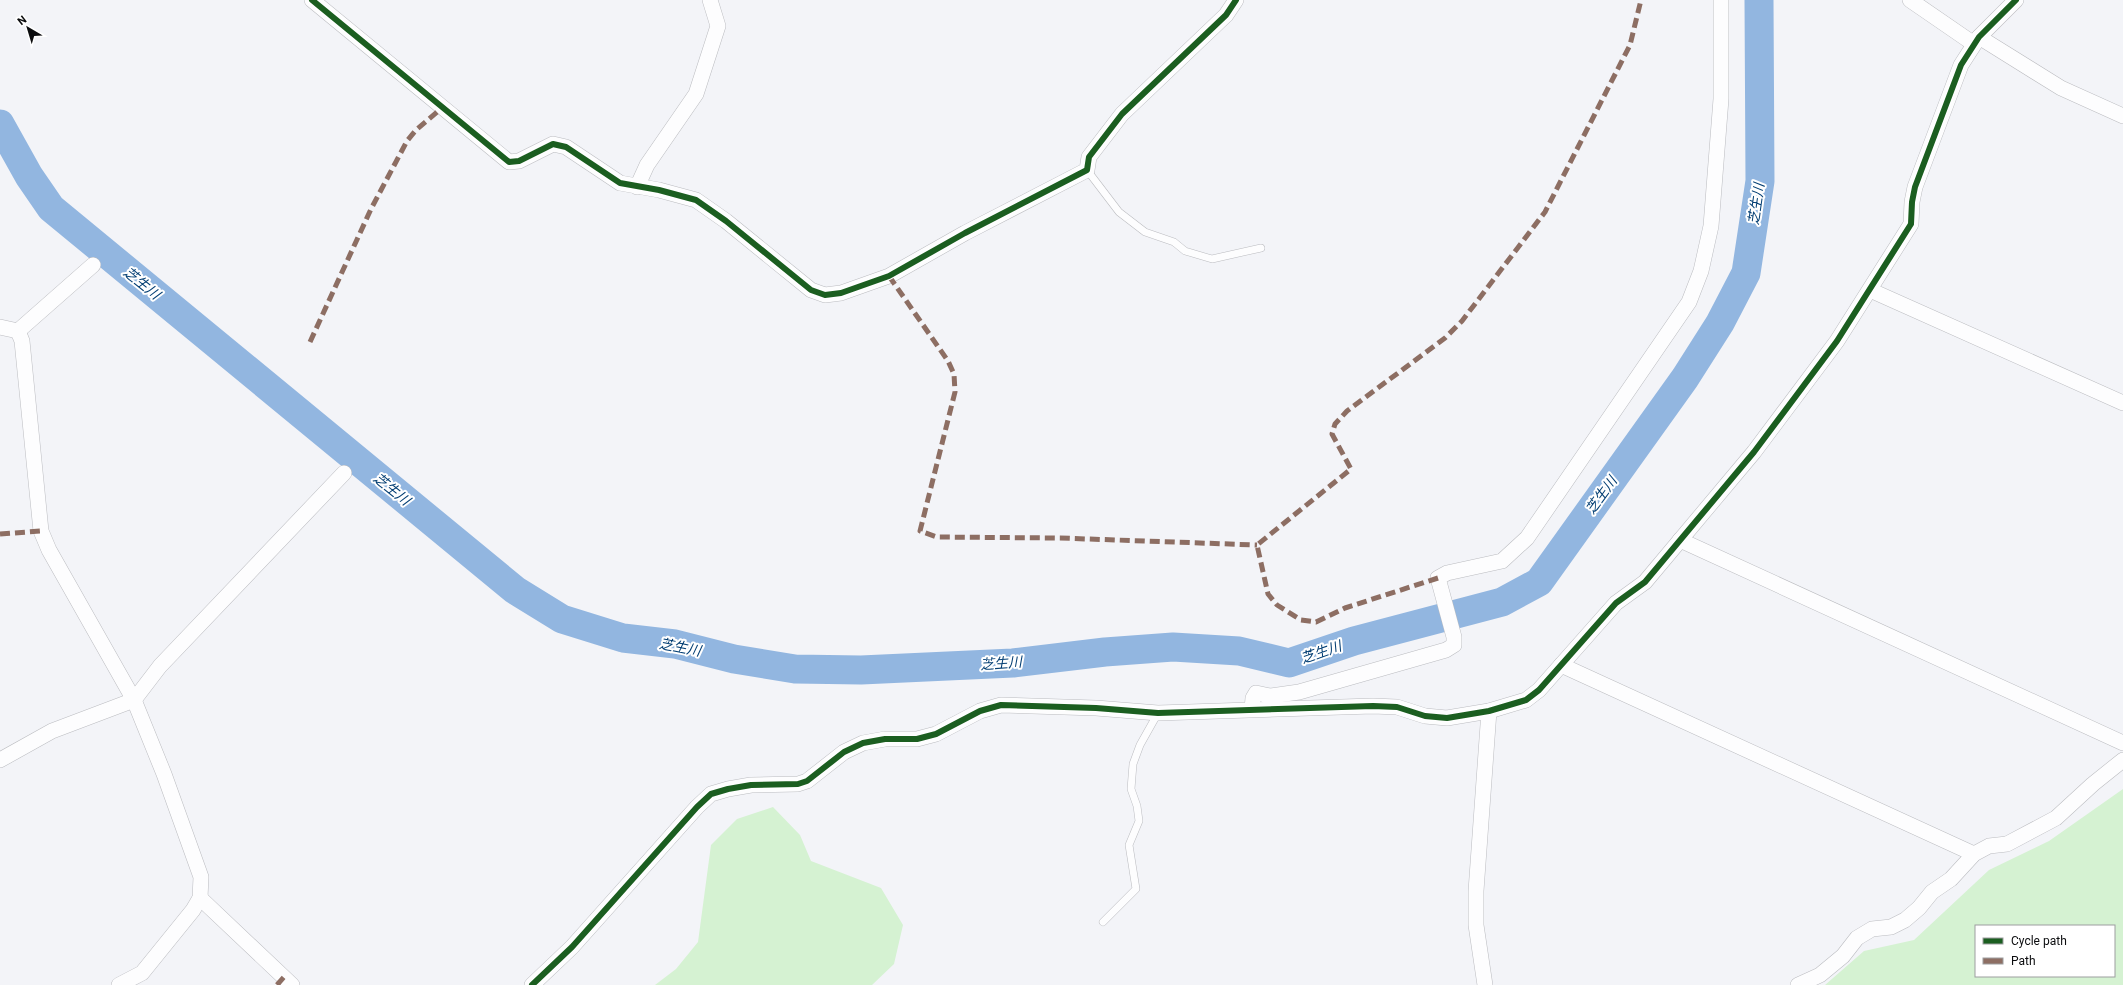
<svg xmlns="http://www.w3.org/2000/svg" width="2123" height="985" font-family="Roboto,'Noto Sans JP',sans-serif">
<rect width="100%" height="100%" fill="#f3f4f8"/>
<g fill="#d5f2d2" fill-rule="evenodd">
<path d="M2123 789V985H1825L1864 951 1914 940 1989 870 2049 841ZM1976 926H2114V976H1976Z"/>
<path d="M773 807 800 835 811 861 881 888 903 925 894 964 872 985H655L676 969 698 942 711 845 737 819Z"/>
</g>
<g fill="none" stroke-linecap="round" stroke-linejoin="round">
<path stroke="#92b6e0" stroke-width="29" d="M0 124 29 176 51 208 515 590 562 619 623 638 675 644 734 659 795 669 861 670 1013 663 1105 652 1173 647 1239 651 1289 663 1354 641 1502 602 1539 582 1685 378 1720 323 1746 273 1760 181 1759 0"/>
<defs>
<g id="lane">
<path d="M1087 170 1119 212 1145 232 1174 242 1185 251 1212 259 1261 248"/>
<path d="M1103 922 1136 889 1129 845 1139 821 1137 806 1131 789 1133 764 1140 745 1158 713"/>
</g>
<g id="street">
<path d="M312 0 509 162 519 161 553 144 566 147 620 183 659 190 696 200 726 221 811 290 825 295 841 293 889 276 965 233 1087 170 1089 157 1122 114 1226 15 1236 0"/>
<path d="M1910 0 1974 44"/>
<path d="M1979 37 2061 88 2123 116"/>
<path d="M637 187 647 165 696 94 718 26 710 0"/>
<path d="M1870 290 2123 403"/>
<path d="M0 327 18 331"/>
<path d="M18 331 22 341 41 531 49 550 134 700 164 774 201 877 200 898 193 910 142 973 119 985"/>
<path d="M18 331 93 265"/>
<path d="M1680 540 2123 743"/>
<path d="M1561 665 1974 854"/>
<path d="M1252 709 1253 698 1256 693 1270 696 1299 692 1446 650 1454 645V637L1438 578 1447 573 1502 561 1527 538 1689 302 1701 271 1711 226 1721 99V0"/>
<path d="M0 760 52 731 134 700 160 666 344 473"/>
<path d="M200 898 292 985"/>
<path d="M532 985 572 947 697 807 711 794 728 789 751 785 798 784 807 781 844 752 863 743 885 739H917L936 734 980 711 1001 705 1096 708 1158 713 1373 706 1397 707 1425 716 1447 718 1489 711 1526 700 1539 690 1616 603 1645 582 1754 452 1837 341 1911 224 1912 202 1915 187 1961 65 1979 37 2016 0"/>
<path d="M1485 985 1476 925V891L1489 711"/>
<path d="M1798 985 1820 975 1843 956 1857 938 1872 929 1891 927 1905 920 1919 908 1932 892 1951 879 1974 854 1989 846 2007 844 2056 818 2093 784 2123 760"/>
</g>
</defs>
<use href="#lane" stroke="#bbbcc0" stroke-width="8"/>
<use href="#street" stroke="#bbbcc0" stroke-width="16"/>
<use href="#lane" stroke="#fdfdfe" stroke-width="7"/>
<use href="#street" stroke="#fdfdfe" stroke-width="15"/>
<g stroke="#8d6e63" stroke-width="5" stroke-dasharray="10 5" stroke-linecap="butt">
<path d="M889 276 948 361 954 374 955 392 920 531 937 537 1060 538 1257 545"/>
<path d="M310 342 371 209 407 141 416 130 443 107"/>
<path d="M0 534 41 531"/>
<path d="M1438 578 1345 608 1316 622 1301 620 1277 605 1268 594 1257 545 1351 469 1332 434 1335 424 1347 411 1445 338 1462 321 1545 212 1630 45 1641 0"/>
<path d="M277 985 284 977"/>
</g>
<defs>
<g id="cycleway">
<path d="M312 0 509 162 519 161 553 144 566 147 620 183 659 190 696 200 726 221 811 290 825 295 841 293 889 276 965 233 1087 170 1089 157 1122 114 1226 15 1236 0"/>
<path d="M532 985 572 947 697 807 711 794 728 789 751 785 798 784 807 781 844 752 863 743 885 739H917L936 734 980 711 1001 705 1096 708 1158 713 1373 706 1397 707 1425 716 1447 718 1489 711 1526 700 1539 690 1616 603 1645 582 1754 452 1837 341 1911 224 1912 202 1915 187 1961 65 1979 37 2016 0"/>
</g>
</defs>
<use href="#cycleway" stroke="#fff" stroke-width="8"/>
<use href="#cycleway" stroke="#1b5e20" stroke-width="6"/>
</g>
<g text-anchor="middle" stroke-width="4" stroke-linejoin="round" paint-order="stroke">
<g font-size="14" font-style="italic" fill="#033e73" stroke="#fff">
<text transform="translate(1756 204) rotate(-82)" y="5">芝生川</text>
<text transform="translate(142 283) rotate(39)" y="5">芝生川</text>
<text transform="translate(392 489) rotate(39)" y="5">芝生川</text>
<text transform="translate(1601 495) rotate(-54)" y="5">芝生川</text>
<text transform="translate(680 647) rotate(11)" y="5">芝生川</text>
<text transform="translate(1321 652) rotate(-19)" y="5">芝生川</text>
<text transform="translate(1001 663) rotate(-4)" y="5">芝生川</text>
</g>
</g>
<rect x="1975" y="925" width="140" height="52" fill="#ffffff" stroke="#9d9e9f"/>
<rect x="1983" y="938" width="20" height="6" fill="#1b5e20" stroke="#9d9e9f"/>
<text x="2011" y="945" font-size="12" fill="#0b0c0e">Cycle path</text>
<rect x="1983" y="958" width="20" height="6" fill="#8d6e63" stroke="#9d9e9f"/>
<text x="2011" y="965" font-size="12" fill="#0b0c0e">Path</text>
<g transform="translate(28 28) rotate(322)" stroke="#ffffff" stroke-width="3" paint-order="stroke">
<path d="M0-3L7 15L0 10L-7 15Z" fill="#0b0c0e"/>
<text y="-6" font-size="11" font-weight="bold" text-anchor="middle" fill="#0b0c0e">N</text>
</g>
</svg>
